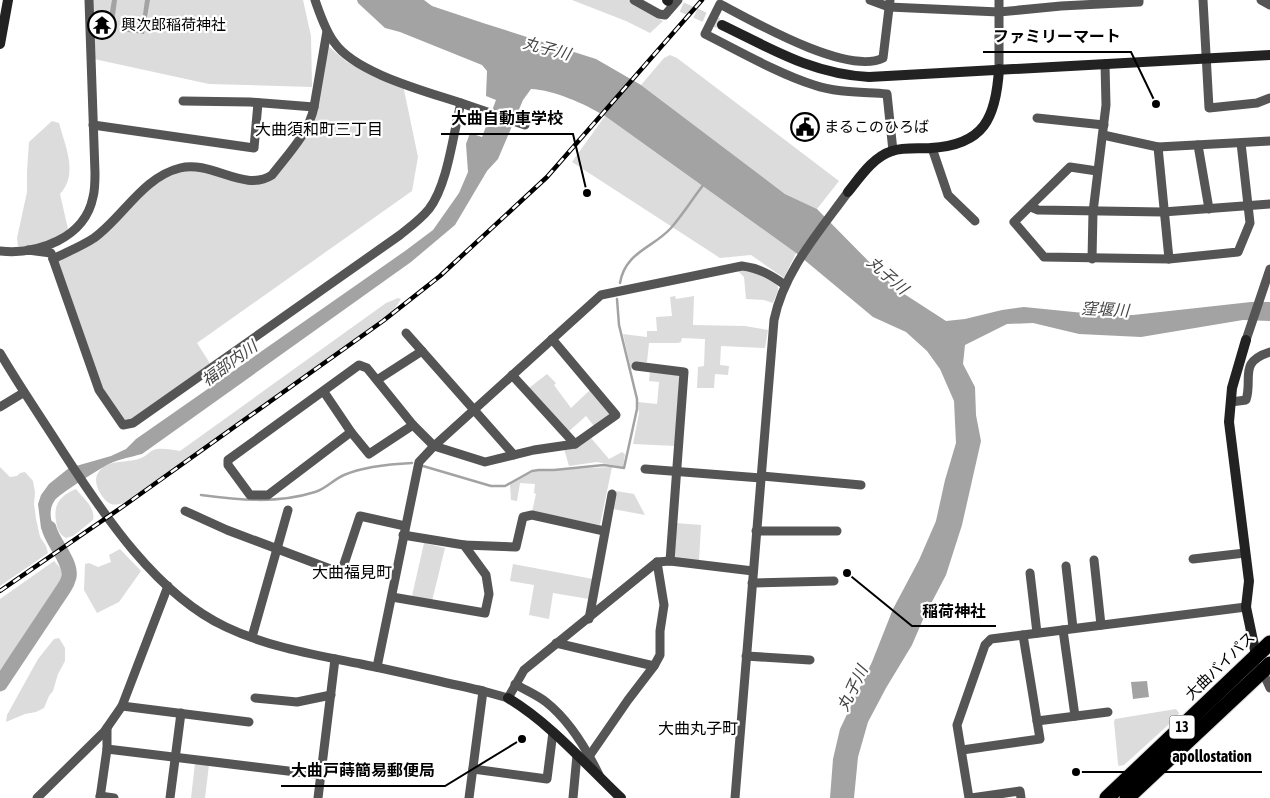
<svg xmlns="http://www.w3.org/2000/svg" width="1270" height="798" font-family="'Asap Condensed','Noto Sans JP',sans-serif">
<rect width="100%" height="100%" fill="#fff"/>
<g fill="#dcdcdc">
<path d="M92 0H303L311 36 312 87 209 84 94 59Z"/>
<path d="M572 0H628L663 21 650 33 626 21Z"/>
<path d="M327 45 347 62 371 74 403 85 418 157 412 191 197 343 211 365 126 423 100 389 56 260 93 240 151 187 165 176 191 168 258 183 310 128Z"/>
<path d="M670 55 677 58 839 181 817 209 785 194 641 85 664 58Z"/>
<path d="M605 116 796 253 784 278 751 255 720 258 572 162Z"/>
<path d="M52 121 59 123C65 146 79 174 60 194L68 229C59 239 31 251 18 246L17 238 27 192V171L29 142Z"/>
<path d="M742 270C750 270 776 277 778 287 779 291 774 299 773 303L764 300 746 299 744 277 738 271Z"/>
<path d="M675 296 676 299 694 296 693 325 745 326 768 330 765 348 721 346 720 365 729 366 728 375 715 374 714 388H697L698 367 704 366 705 339 682 338 681 342 678 343H649L647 362 634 363V368L631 369 623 334 647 337V331H657L656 317 672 316 670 297Z"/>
<path d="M398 298 401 299 394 310 382 320 124 503C119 504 114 506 109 503 101 498 92 482 98 473 107 458 128 464 141 458 147 456 150 450 157 449 164 448 173 450 180 451L386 303Z"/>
<path d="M650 372 676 374 679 376 676 446 633 444 639 413 638 402 657 404 659 382 649 381Z"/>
<path d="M547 374 556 383 554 385 571 408 590 390 612 414 594 426 586 416 567 433 529 388Z"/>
<path d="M591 438 609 459 622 452 625 454 623 467 597 462 569 466 564 449 577 447Z"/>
<path d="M0 467 10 477 17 476 20 473 25 472 33 481 35 492 34 504 36 519 40 537 46 546 48 553 0 586Z"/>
<path d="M612 467 600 525 532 512 536 494 534 493 535 484 520 483 517 501 511 500 510 484 533 472 542 470Z"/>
<path d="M76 489C83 498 96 508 93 520L73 536 66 538C59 534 57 528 56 521 53 504 61 495 76 489Z"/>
<path d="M616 491 634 494 645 515 613 509Z"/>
<path d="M676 523 701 525 699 561 676 560 673 556Z"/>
<path d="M424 543 445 548 432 601 412 596Z"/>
<path d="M120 549 141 571 119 602 97 613 84 590 85 564 89 563 98 567 111 562 109 555Z"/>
<path d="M54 561 62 570V586L0 670V599Z"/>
<path d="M513 564 593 579 589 599 553 593 549 619 529 615 534 585 510 581Z"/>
<path d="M59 638 65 648V661L58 674 53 691 49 696 44 708 36 712 25 714 6 722 7 715 38 659 54 639Z"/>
<path d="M1176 709 1179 713 1177 717 1124 765 1119 766 1118 764 1114 722 1115 719Z"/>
<path d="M195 763 209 765 205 798H191Z"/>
</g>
<g fill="#a3a3a3">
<path d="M112 0H117L114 23H116L115 30 107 29Z"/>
<path d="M145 0H150L144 34 121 31 122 26 141 29Z"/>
<path d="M357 0H424L432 6 483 23 596 59 641 85 785 194 817 209 895 288 946 321 965 319 1002 310 1024 307 1104 315H1133L1251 302H1270V321L1243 320 1141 337 1079 334 1033 323 1007 324 965 345 963 364 975 387 976 415 981 441 962 525 946 575 924 617 912 645 886 688 868 722 858 757 854 798H830L833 759 840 729 872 662 893 609 919 560 936 521 945 480 956 443 954 401 940 369 927 351 906 332 873 317 796 253 605 116C585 104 554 90 531 89L523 100 498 159 487 171 455 225 411 262 142 454C131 457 119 459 109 464 102 467 58 495 55 500 45 513 54 533 63 542L54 549 41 528 38 504 41 495 49 484 69 468 111 456 126 449 136 439 169 416 405 251 433 230 459 193 468 172 466 144 470 133 482 137 496 100 486 96 487 71 482 65 400 32 385 28 358 3Z"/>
<path d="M1147 681 1149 697 1133 699 1131 682Z"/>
</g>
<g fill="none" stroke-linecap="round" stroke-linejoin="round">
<g stroke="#a3a3a3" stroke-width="2.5">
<path d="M620 283C625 252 653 248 671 228 683 214 693 198 704 184"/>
<path d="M423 466 491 486H505L532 471 539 470H554L604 465 624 468 637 409V399L619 325 617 299"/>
<path d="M201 495C239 500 277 504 315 492 326 489 334 479 344 475 365 466 391 464 412 463"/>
</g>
<path stroke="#a3a3a3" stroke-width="15" d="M0 684 64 588C66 585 68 581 69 577 72 562 52 542 49 528"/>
<path stroke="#d9d9d9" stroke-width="10" stroke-dasharray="10 5" stroke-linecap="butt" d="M668 1 722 25"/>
<defs>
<g id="highway">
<path d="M1107 798 1270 643"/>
<path d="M1127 798 1270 664"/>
</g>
</defs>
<use href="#highway" stroke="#dbdbdb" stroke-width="17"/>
<g stroke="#555" stroke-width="9">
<path d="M634 0 659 14 665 15 678 0"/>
<path d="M870 0 889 7 999 12 1061 6 1139 2V0"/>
<path d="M890 0 883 58C848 76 754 22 720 4L705 34C739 51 779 74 814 85 837 93 863 92 887 94L893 151"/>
<path d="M1203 0 1209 108 1257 103 1270 98"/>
<path d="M1261 0 1270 5"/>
<path d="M999 69V0"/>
<path d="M183 101 250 102 314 107 327 31"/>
<path d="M461 103 525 125"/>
<path d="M1037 118 1104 125"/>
<path d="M93 125 254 148 258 103"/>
<path d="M1103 135 1158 147 1270 141"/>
<path d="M1198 145 1209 209"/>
<path d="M1158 147 1169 259"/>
<path d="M932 148 948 195 975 221"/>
<path d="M1097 171 1070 167 1014 222 1044 257 1169 259 1238 252 1250 223 1241 143"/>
<path d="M1031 207 1038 210 1163 212 1270 204"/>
<path d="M28 250 51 253 53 259C67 252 82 246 94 238 123 217 143 177 180 168 212 160 244 193 272 175 288 154 309 133 314 107"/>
<path d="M0 251C38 255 85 238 93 197 95 190 95 181 95 173L89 0"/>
<path d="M53 259 99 390 123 425 133 423 400 235C410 227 421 219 429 209 448 184 453 134 461 103 425 91 355 73 334 42 325 30 320 14 315 0"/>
<path d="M1092 259 1093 212 1106 105 1105 64"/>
<path d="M406 333 514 455"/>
<path d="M1246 340 1270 269"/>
<path d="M0 353C20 387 42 419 63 452 103 514 157 595 226 627 268 647 316 655 361 664 401 672 442 682 483 691L508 698 524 670 657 562 670 561 753 571"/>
<path d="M359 365 367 368 413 425 369 454 351 432 268 495H250L228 465V460Z"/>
<path d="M636 366 684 372 670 561"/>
<path d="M512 375 575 444"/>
<path d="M377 380 422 351"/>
<path d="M324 392 351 432"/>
<path d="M1231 402 1246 400C1253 378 1238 362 1270 352"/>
<path d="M0 407 23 393"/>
<path d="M413 425 434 446 485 462 534 450 575 444 616 415 552 339"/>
<path d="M645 469 761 478"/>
<path d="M761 476 861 485"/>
<path d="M185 511 227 530 341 573 360 516 405 526"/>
<path d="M756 531H837"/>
<path d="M464 545 516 547 523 517 532 515 604 531"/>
<path d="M1193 559 1245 553"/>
<path d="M1094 560 1101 625"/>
<path d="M1066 566 1073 628"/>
<path d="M1030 573 1037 633"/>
<path d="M752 583 834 581"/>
<path d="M392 597 485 613 489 594 486 575 464 545 403 535"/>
<path d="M589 619 612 494"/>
<path d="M1063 630 1075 716"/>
<path d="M252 637 288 510"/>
<path d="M556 643 654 666"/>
<path d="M746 656 810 660"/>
<path d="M377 667 419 462 434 446 601 295 742 266C759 268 771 275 785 285"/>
<path d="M1261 668 1270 688"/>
<path d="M515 684C525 690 537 695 546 702 570 721 586 748 599 775"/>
<path d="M255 698 297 702 331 695"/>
<path d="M122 706 249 722"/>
<path d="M1037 721 1108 712"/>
<path d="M107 749 321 775"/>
<path d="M962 750 1040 739 1023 635"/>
<path d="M590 755 628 700 654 666 660 655V631L664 605 657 562"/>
<path d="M473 769 547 779 553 732"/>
<path d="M100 796 114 798"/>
<path d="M37 798 104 732 122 706 168 586"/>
<path d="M100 798 107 749V728"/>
<path d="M170 798 181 713"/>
<path d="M318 798 335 659"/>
<path d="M469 798 483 691"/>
<path d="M573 798 577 755"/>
<path d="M735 798 774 320C784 271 819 232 848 192"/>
<path d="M969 798 957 725 985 645 991 639 1246 607"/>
<path d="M971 798 1020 791 1021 798"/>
</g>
<g stroke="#222" stroke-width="10">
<path d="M667 0 668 1"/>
<path d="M722 25C772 49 812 74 869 77L1270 55"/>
<path d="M0 44 8 0"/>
<path d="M848 192C860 177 873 157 892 151 904 147 919 149 931 148 984 145 996 118 999 69"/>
<path d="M1246 340 1232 388 1229 422 1249 581 1246 607 1256 655"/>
<path d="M508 698C551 724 585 764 621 798"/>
</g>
<use href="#highway" stroke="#000" stroke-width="15"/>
<defs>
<path id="rail" d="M0 591 125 505 383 321 440 276 547 177 702 0"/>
</defs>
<use href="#rail" stroke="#000" stroke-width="4.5"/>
<use href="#rail" stroke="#fff" stroke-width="2.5" stroke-dasharray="8" stroke-linecap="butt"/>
</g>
<defs>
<symbol id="temple-ring" viewBox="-11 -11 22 22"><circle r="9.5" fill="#fff" stroke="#000" stroke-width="1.5"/><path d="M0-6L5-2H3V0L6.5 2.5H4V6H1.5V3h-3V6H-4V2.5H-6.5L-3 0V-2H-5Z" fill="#000"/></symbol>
<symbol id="civic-ring" viewBox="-11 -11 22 22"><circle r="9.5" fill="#fff" stroke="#000" stroke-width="1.5"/><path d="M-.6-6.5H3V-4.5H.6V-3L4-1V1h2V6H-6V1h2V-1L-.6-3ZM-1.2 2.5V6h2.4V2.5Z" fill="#000"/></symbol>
</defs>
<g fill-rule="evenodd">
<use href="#temple-ring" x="86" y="9" width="32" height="32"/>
<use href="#civic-ring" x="789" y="111" width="32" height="32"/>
</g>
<g text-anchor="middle" stroke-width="4.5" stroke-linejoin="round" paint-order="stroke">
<rect fill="#fff" stroke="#4c4c4c" stroke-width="1" x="1169.5" y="715.5" width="25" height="23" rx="4"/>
<g font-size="14" font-weight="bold" fill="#000">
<text x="1182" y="732">13</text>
</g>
<g font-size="15" fill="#000" stroke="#fff" text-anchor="start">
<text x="121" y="30">興次郎稲荷神社</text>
<text x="824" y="132">まるこのひろば</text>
</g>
<g font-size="15" fill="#000" stroke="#fff">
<text transform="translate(1220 666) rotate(-44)" y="5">大曲バイパス</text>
</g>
<g font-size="16" font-style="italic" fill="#444" stroke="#fff">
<text transform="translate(547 48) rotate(15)" y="6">丸子川</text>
<text transform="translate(888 275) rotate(41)" y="6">丸子川</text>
<text transform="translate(1105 309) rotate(3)" y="6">窪堰川</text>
<text transform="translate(229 363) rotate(-36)" y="6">福部内川</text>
<text transform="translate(852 688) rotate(-64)" y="6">丸子川</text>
</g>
<g font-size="16" fill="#000" stroke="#fff">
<text x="319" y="135">大曲須和町三丁目</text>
<text x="352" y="578">大曲福見町</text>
<text x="698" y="734">大曲丸子町</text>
</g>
</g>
<path fill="none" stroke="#000" stroke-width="2" d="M1156 104L1131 52H983M587 193L573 134H441M847 573L912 626H996M1076 772L1162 772H1262M522 739L445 786H281"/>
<g fill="#000" stroke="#fff" stroke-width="2">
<circle cx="1156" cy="104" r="5"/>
<circle cx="587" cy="193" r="5"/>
<circle cx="847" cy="573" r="5"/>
<circle cx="1076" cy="772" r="5"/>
<circle cx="522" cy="739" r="5"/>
</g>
<g font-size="16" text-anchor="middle" font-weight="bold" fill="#000" stroke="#fff" stroke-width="4.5" stroke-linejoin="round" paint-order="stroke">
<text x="1057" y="42">ファミリーマート</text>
<text x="507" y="124">大曲自動車学校</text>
<text x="954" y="617">稲荷神社</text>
<text x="1212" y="762">apollostation</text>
<text x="363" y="776">大曲戸蒔簡易郵便局</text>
</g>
</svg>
